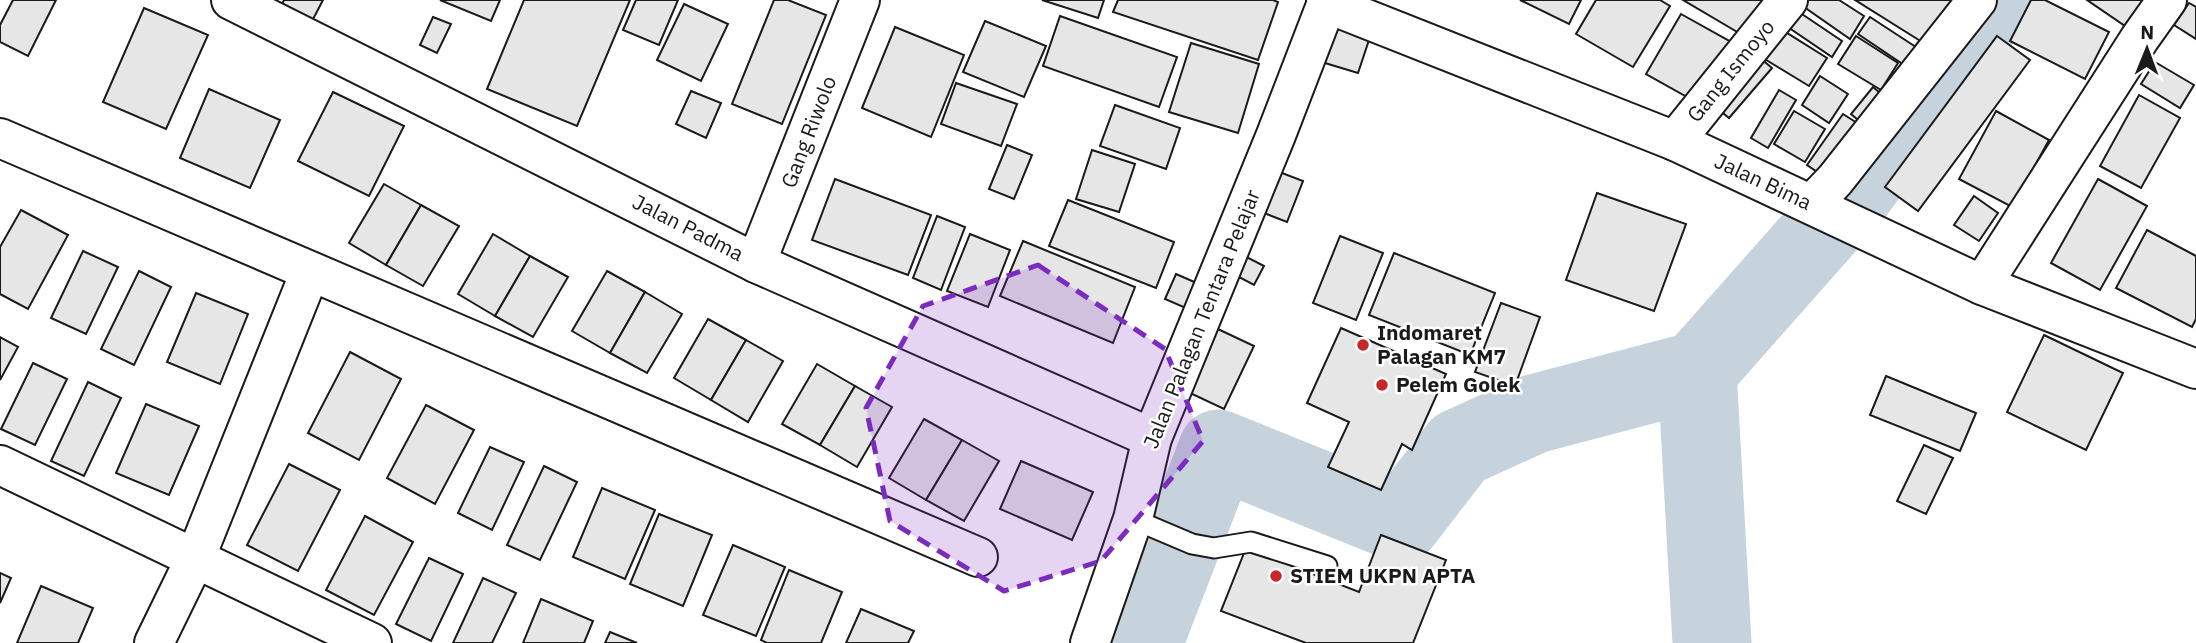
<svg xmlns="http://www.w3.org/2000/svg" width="2196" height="643" font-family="'IBM Plex Sans',sans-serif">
<rect width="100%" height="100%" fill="#fff"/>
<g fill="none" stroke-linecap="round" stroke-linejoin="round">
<g stroke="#c6d2dc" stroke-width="79">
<path d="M1697 371 1712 643"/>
<path d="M1143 643 1218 449 1401 523 1459 448 1534 414 1697 371 1851 197 1996 0"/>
</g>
</g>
<g fill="#e6e6e6" stroke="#1a1a1a" stroke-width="2">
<path d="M13 0H56L28 56 0 42V25Z"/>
<path d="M284 0H323L310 25 279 10Z"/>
<path d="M440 0H500L491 21Z"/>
<path d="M524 0H630L577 126 487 89Z"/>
<path d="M636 0H678L659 45 623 30Z"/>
<path d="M774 0H788L826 15 782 124 732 104Z"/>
<path d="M1042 0H1104L1098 18Z"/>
<path d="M1118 0H1273L1278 2 1258 60 1113 12Z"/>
<path d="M1520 0H1581L1569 24Z"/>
<path d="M1596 0H1660L1670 6 1633 67 1576 34Z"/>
<path d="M1683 0H1766L1744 36Z"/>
<path d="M1794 0H1839L1864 16 1850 39Z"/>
<path d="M1855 0H1966L1930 47Z"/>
<path d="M2031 0H2045L2109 32 2085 79 2010 41Z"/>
<path d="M2087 0H2147L2128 28Z"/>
<path d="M2189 3 2196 7V39L2174 25Z"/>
<path d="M684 4 728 24 701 81 657 60Z"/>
<path d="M1790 6 1842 41 1832 57 1779 21Z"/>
<path d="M144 8 208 35 166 129 103 102Z"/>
<path d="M1330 14 1373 28 1358 73 1315 60Z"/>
<path d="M1681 14 1731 42 1696 102 1646 74Z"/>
<path d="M1060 16 1177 57 1159 107 1043 66Z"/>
<path d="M433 17 451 24 437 53 420 45Z"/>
<path d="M1870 17 1922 51 1910 69 1858 34Z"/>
<path d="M985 21 1046 46 1024 97 963 72Z"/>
<path d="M1776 26 1827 58 1809 86 1758 55Z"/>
<path d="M895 27 964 55 931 137 862 108Z"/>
<path d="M1856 36 1898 63 1881 90 1838 64Z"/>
<path d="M1997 36 2030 60 1918 211 1885 187Z"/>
<path d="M1191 43 1259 64 1238 133 1169 112Z"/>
<path d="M1753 52 1772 68 1729 118 1711 103Z"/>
<path d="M2155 62 2194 85 2180 108 2141 84Z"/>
<path d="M1820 76 1848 94 1829 123 1802 105Z"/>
<path d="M956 83 1017 104 1001 146 941 124Z"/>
<path d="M1873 87 1893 104 1870 130 1851 114Z"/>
<path d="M209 89 280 120 250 188 180 158Z"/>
<path d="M1779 90 1796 100 1768 148 1751 138Z"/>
<path d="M691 91 721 103 706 138 676 124Z"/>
<path d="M333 92 404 126 369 196 298 161Z"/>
<path d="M2139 95 2180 118 2141 188 2100 166Z"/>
<path d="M1115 105 1180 128 1166 169 1100 146Z"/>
<path d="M1794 111 1825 129 1805 162 1774 144Z"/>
<path d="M1996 111 2049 140 2012 207 1959 179Z"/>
<path d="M1843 114 1868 130 1832 182 1807 165Z"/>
<path d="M1007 145 1032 155 1014 199 989 189Z"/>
<path d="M1092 150 1135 164 1119 212 1076 199Z"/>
<path d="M1269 168 1303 181 1287 222 1254 209Z"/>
<path d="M835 179 931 215 908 275 812 240Z"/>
<path d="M2098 179 2147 206 2100 290 2051 263Z"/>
<path d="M384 184 421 205 386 265 349 243Z"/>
<path d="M1597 193 1686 224 1654 311 1566 280Z"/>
<path d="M1974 196 1998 213 1979 241 1954 225Z"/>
<path d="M1068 200 1174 242 1156 288 1049 246Z"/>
<path d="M421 205 459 226 423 286 386 265Z"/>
<path d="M21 210 68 235 28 309 0 294V247Z"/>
<path d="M937 216 965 227 941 290 913 278Z"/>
<path d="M2147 230 2196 256V319L2192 327 2116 288Z"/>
<path d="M493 234 530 256 495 316 458 294Z"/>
<path d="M970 234 1010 250 988 307 947 291Z"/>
<path d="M1340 236 1383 253 1356 320 1313 303Z"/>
<path d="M1023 241 1135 287 1113 343 1000 296Z"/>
<path d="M1231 249 1264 266 1254 285 1222 268Z"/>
<path d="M83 251 118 267 86 334 51 318Z"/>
<path d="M1394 253 1495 293 1470 355 1369 315Z"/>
<path d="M530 256 568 277 533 337 495 316Z"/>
<path d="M139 271 171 287 134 365 101 349Z"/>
<path d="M607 271 645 292 610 353 572 331Z"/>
<path d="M1176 274 1199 284 1188 309 1165 299Z"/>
<path d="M645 292 682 314 647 373 610 353Z"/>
<path d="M196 293 248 314 220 384 167 362Z"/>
<path d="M1501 303 1540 317 1515 386 1475 372Z"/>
<path d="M708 319 746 340 711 400 674 378Z"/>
<path d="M1203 322 1254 346 1224 409 1173 385Z"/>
<path d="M1341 328 1446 374 1412 450 1402 444 1381 490 1328 467 1349 422 1307 403Z"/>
<path d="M2044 335 2123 373 2086 450 2007 412Z"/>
<path d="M0 337 18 347 0 380Z"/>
<path d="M746 340 783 361 748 422 711 400Z"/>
<path d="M350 352 401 379 359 460 308 433Z"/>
<path d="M33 363 67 379 35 445 1 429Z"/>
<path d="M817 364 855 386 820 445 782 424Z"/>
<path d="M1886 376 1976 413 1960 451 1870 415Z"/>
<path d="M88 382 121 398 84 476 51 461Z"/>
<path d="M855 386 892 407 857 467 820 445Z"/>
<path d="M146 404 199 426 169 495 116 473Z"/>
<path d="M426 405 474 430 435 504 387 478Z"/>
<path d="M924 419 962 440 926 500 889 478Z"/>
<path d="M962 440 999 461 964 521 926 500Z"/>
<path d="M1924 445 1953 458 1926 514 1897 501Z"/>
<path d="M490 447 524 462 492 530 458 513Z"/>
<path d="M1021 461 1093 492 1072 540 1000 509Z"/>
<path d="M289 464 340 490 298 571 247 545Z"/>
<path d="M544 466 577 482 540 560 507 545Z"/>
<path d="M602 488 655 510 625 579 573 557Z"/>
<path d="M659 514 712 535 683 606 630 584Z"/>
<path d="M365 516 413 542 374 615 326 590Z"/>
<path d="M1381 535 1446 560 1413 643H1306L1221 611 1246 548 1359 592Z"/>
<path d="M733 545 785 567 756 636 703 615Z"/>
<path d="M429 558 463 574 431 641 396 624Z"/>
<path d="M789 570 842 592 821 643H767L761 640Z"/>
<path d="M0 573 11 578 0 603Z"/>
<path d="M483 578 516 593 492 643H453Z"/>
<path d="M41 586 93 608 78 643H17Z"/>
<path d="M541 599 593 621 584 643H523Z"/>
<path d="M861 609 914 631 908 643H846Z"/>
<path d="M610 632 637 643H605Z"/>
</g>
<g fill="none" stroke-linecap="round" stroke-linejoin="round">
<defs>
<path id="lane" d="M1133 519 1192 544 1214 548 1251 542 1327 566"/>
<g id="street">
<path d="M231 0 756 263 1152 438"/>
<path d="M1326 3 1675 141 1982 285 2196 369"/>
<path d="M0 138 978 557"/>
<path d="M1675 141 1788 0"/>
<path d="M1812 204 1835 180 1977 0"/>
<path d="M756 263 860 0"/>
<path d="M1982 285 2140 38 2167 0"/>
<path d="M0 465 372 643"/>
<path d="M154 643 195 559 310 272"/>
</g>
<path id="primary" d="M1090 643 1133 519 1152 438 1276 135 1328 0"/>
</defs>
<use href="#lane" stroke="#1a1a1a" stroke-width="23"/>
<use href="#street" stroke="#1a1a1a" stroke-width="42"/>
<use href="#primary" stroke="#1a1a1a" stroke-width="42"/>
<use href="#lane" stroke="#fff" stroke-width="19"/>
<use href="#street" stroke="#fff" stroke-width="38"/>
<use href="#primary" stroke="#fff" stroke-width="38"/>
</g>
<path fill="#7b2cbf" fill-opacity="0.2" stroke="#7b2cbf" stroke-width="5" stroke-dasharray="14 9" stroke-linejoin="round" d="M1038 265 1165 349 1203 441 1101 561 1004 591 890 521 866 408 923 306Z"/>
<g fill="#c62828" stroke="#fff" stroke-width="2.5">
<circle cx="1363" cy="345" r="7"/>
<circle cx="1382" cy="385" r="7"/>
<circle cx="1276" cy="576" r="7"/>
</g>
<g text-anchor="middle" stroke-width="5" stroke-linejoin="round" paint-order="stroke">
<g font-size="21" fill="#1a1a1a" stroke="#fff">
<text transform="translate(1731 71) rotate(-51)" y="7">Gang Ismoyo</text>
<text transform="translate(809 132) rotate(-69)" y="7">Gang Riwolo</text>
<text transform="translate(1763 182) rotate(25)" y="7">Jalan Bima</text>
<text transform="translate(688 228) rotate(27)" y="7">Jalan Padma</text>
<text transform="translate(1202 319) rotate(-68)" y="7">Jalan Palagan Tentara Pelajar</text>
</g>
<g font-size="21" font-weight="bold" fill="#1a1a1a" stroke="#fff" text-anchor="start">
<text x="1377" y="340">Indomaret<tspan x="1377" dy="24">Palagan KM7</tspan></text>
<text x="1396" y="392">Pelem Golek</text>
<text x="1290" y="583">STIEM UKPN APTA</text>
</g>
</g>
<g transform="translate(2147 49) rotate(1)" stroke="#ffffff" stroke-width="5" paint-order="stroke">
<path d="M0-5L12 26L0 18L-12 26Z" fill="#1a1a1a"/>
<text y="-10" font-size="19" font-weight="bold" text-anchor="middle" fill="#1a1a1a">N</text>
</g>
</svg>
